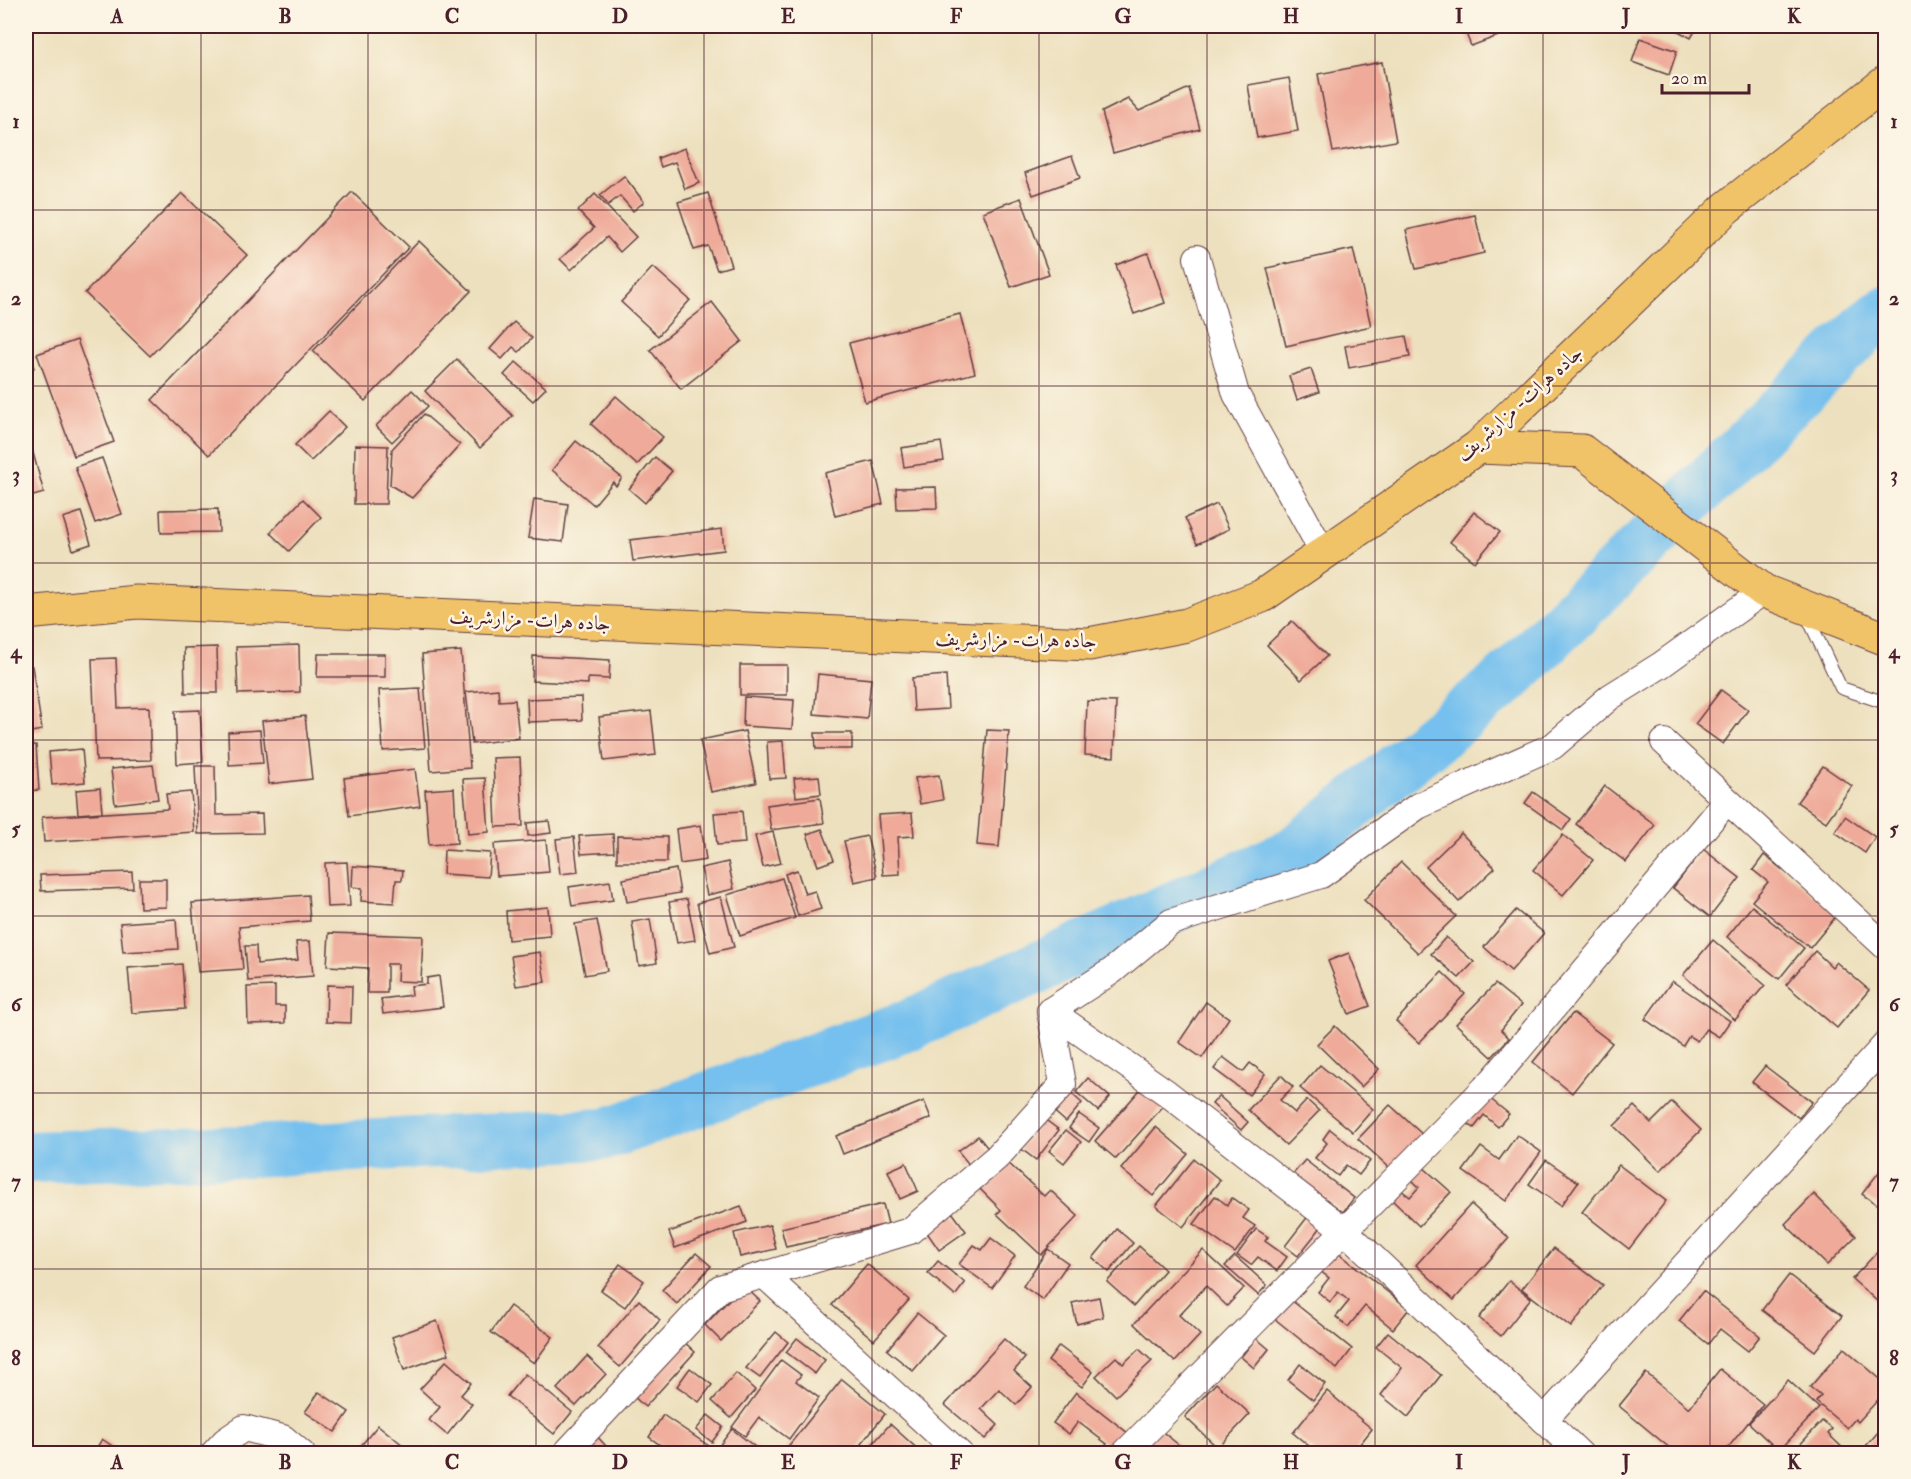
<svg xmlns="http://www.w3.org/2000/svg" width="1911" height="1479" font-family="'IM FELL Double Pica',Amiri,serif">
<rect width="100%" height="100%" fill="#fcf5e5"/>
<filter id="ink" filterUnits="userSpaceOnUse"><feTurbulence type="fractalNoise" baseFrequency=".0167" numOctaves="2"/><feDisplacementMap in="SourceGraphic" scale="12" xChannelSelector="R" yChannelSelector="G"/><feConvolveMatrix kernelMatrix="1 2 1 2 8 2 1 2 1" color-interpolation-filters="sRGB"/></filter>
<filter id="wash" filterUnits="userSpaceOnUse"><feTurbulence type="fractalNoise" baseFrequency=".008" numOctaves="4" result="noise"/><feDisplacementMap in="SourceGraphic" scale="24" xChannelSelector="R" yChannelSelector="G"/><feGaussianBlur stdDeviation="1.35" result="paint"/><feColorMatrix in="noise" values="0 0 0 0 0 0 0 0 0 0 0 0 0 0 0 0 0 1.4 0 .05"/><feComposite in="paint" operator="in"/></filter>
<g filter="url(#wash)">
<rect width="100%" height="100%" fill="#ede0be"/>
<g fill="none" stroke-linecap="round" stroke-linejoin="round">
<path stroke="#74c0ee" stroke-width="52" d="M26 1157 250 1151 606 1134 909 1025 1292 854 1507 679 1863 330 1886 312"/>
</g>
<g id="blocks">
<g fill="#efaa99">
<path d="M1463 26H1494L1498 36 1471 46Z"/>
<path d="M1669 26H1698L1691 38Z"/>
<path d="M1640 38 1677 51 1669 75 1632 62Z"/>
<path d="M1382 62 1396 141 1333 152 1318 74Z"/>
<path d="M1289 78 1298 131 1257 138 1248 85Z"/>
<path d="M1189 88 1200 129 1113 153 1102 112 1128 99 1139 111Z"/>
<path d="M685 148 699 183 685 189 675 162 661 167 658 158Z"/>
<path d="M1072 156 1080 178 1033 195 1025 173Z"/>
<path d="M624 176 644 202 633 211 620 196 608 205 600 195Z"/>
<path d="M352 192 409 247 209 455 152 400Z"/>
<path d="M182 193 247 255 150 356 85 293Z"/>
<path d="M708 193 731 266 717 270 708 246 694 250 678 202Z"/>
<path d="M595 194 636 237 620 252 607 237 571 270 560 259 594 228 578 211Z"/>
<path d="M1021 198 1049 274 1011 287 983 212Z"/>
<path d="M1475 215 1484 253 1416 269 1406 230Z"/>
<path d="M419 241 471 291 365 401 313 351Z"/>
<path d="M1353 249 1371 326 1286 346 1267 268Z"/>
<path d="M1148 253 1165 303 1134 314 1116 265Z"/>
<path d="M653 267 690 300 658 336 621 302Z"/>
<path d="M712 302 742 341 681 389 650 350Z"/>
<path d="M960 314 975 373 865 402 849 343Z"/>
<path d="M514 322 532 338 519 352 513 347 502 359 490 349Z"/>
<path d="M1406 336 1410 357 1349 368 1345 346Z"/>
<path d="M77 340 114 442 74 456 37 354Z"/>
<path d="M26 346 34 368 26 372Z"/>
<path d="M457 359 513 416 480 448 425 391Z"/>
<path d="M516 362 546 388 533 401 504 375Z"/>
<path d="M1311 369 1319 392 1297 400 1289 376Z"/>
<path d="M412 390 428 406 392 442 376 426Z"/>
<path d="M616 396 663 437 637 465 591 424Z"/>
<path d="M329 411 345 427 311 461 295 445Z"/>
<path d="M424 414 460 445 412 498 390 485 392 449Z"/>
<path d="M576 441 622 478 616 486 613 482 594 505 552 470Z"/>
<path d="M941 442 944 461 904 467 901 448Z"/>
<path d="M355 445 388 446 386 504H354Z"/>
<path d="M32 449 44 493 26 498V451Z"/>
<path d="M655 457 672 471 645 503 629 489Z"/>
<path d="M102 458 122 514 95 523 75 467Z"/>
<path d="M873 461 883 504 835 516 825 473Z"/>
<path d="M936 487 937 508 897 509 896 488Z"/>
<path d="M303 499 321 517 289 551 270 533Z"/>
<path d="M534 499 568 504 563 542 528 538Z"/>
<path d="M1217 504 1229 529 1197 544 1185 518Z"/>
<path d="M218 509 219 532 161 533 160 510Z"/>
<path d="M81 512 91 544 73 550 63 518Z"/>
<path d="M1474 512 1500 532 1475 562 1450 542Z"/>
<path d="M722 529 724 550 633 561 630 540Z"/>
<path d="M1292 621 1327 656 1301 680 1267 645Z"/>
<path d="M299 645 300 692 238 694 236 647Z"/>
<path d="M217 647 218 693H185L184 648Z"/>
<path d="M461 651 470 768 431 771 422 654Z"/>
<path d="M318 654H385V677H317Z"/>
<path d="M533 656 610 660 609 679 588 678V684L532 681Z"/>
<path d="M116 658 118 708 149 707 151 760 96 761 92 659Z"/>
<rect x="740" y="665" width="47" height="30"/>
<path d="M32 666 42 730 26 733V667Z"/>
<path d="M818 674 871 679 867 719 814 714Z"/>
<path d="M946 675 948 709 914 711 912 678Z"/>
<path d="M420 688 425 748 383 751 379 690Z"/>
<path d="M498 689 499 701 515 700 519 738 472 744 466 692Z"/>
<path d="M1721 690 1748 710 1723 744 1695 724Z"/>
<path d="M581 697 582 720 528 722 527 699Z"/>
<path d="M744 697 794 700 792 729 743 726Z"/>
<path d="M1087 701 1116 702 1114 757 1085 755Z"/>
<path d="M200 710 203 762 177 764 175 711Z"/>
<path d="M651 711 656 755 604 761 599 717Z"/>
<path d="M305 716 312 779 269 784 262 721Z"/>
<path d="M260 730 263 763 229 765 228 732Z"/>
<path d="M987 730 1009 731 999 847 977 845Z"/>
<path d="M745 731 756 783 711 792 700 740Z"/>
<path d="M815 733H852V749H816Z"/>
<path d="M783 741 786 778 769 779 767 742Z"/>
<path d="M36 745 39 790 26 791V746Z"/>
<path d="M82 749 85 782 52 785 49 752Z"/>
<path d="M520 757 523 826 496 827 493 758Z"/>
<path d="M153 765 158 799 115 804 111 769Z"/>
<path d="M195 766H215L216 815 262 814 263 833 198 834Z"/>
<path d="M1823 766 1852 786 1826 822 1797 802Z"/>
<path d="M415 769 420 806 349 816 344 778Z"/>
<path d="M939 775 943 800 920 804 915 778Z"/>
<path d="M819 776 821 794 796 797 794 778Z"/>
<path d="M485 778 489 832 468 834 463 779Z"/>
<path d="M1605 786 1655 825 1626 862 1576 824Z"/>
<path d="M100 788 102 812 78 814 76 790Z"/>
<path d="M454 788 457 843 429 845 425 790Z"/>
<path d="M191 792 194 832 44 842 42 817 168 809 166 794Z"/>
<path d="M1533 792 1571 819 1563 830 1525 803Z"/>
<path d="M820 798 824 823 771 830 767 805Z"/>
<path d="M742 811 745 843 717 845 714 813Z"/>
<path d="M912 813 914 836 898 837 900 874 883 875 878 815Z"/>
<path d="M1845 816 1875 837 1865 853 1835 832Z"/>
<path d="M549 821 551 833 528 836 527 823Z"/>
<path d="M701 825 706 860 680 864 676 829Z"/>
<path d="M822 829 834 860 818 866 807 834Z"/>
<path d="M773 832 781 863 763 867 755 836Z"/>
<path d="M1461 833 1495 868 1459 902 1426 867Z"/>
<path d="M613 834 614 852 581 854 579 836Z"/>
<path d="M1563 835 1593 860 1563 895 1533 870Z"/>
<path d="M617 836 667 837V862H617Z"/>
<path d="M867 836 877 877 854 882 844 841Z"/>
<path d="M574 837 578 872 560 874 556 839Z"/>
<path d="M546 840 549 872 497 876 494 844Z"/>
<path d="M1703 849 1740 878 1710 917 1673 888Z"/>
<path d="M444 850 490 853 488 877 443 874Z"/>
<path d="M1764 855 1838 914 1810 948 1752 901 1768 882 1753 870Z"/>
<path d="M347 862 350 906 327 907 325 863Z"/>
<path d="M728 862 734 889 707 895 701 868Z"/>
<path d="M1401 862 1456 916 1418 953 1364 900Z"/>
<path d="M353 866 403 870 402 880H396L394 903 361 901 362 888 352 887Z"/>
<path d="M676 869 680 893 627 902 623 879Z"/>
<path d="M797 870 805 894 815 891 821 909 798 916 785 874Z"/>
<path d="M132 872 133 888 41 891 40 875Z"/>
<path d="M782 878 795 918 740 936 727 895Z"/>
<path d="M139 879H166V907L140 908Z"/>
<path d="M610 881 613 900 572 906 569 887Z"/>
<path d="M308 895 310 921 239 927 243 969 198 972 192 903Z"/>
<path d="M721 897 734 947 710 953 697 903Z"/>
<path d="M687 899 695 940 677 943 669 902Z"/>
<path d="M1752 906 1804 948 1779 979 1727 937Z"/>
<path d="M548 907 550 936 508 940 506 911Z"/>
<path d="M1516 910 1544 933 1511 971 1484 947Z"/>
<path d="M176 919 178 949 123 952 120 923Z"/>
<path d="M650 919 657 963 639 966 632 922Z"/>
<path d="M597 920 607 971 585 975 575 924Z"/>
<path d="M329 933 423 936 421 982 397 981 398 964H387V993H367L368 968 327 966Z"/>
<path d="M1446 937 1474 962 1459 978 1431 954Z"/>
<path d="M1713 940 1765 985 1735 1020 1683 975Z"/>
<path d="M310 941 313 976 248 981 245 946H256L257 964 298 960 296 942Z"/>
<path d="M1815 951 1832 967 1836 962 1869 990 1837 1028 1786 985Z"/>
<path d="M540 952 545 982 516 986 511 956Z"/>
<path d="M1349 953 1370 1006 1349 1014 1328 961Z"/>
<path d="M182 964 185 1009 132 1013 128 968Z"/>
<path d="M1442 972 1465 994 1419 1043 1396 1021Z"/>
<path d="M439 976 443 1007 383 1014 381 999 412 995 411 986 427 984V978Z"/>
<path d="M1672 981 1730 1021 1719 1037 1706 1029 1697 1041 1689 1036 1683 1046 1645 1019Z"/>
<path d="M1495 984 1521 1005 1501 1030 1509 1038 1492 1057 1456 1024Z"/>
<path d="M327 985 352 986 351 1023 326 1022Z"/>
<path d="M275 986V1006H285V1023L248 1024 247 987Z"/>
<path d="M1206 1002 1229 1018 1202 1058 1179 1042Z"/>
<path d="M1573 1013 1612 1043 1572 1093 1533 1062Z"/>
<path d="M1335 1026 1379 1069 1361 1087 1317 1044Z"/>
<path d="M1223 1057 1243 1072 1250 1063 1265 1074 1249 1095 1214 1069Z"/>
<path d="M1320 1065 1373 1109 1353 1132 1300 1088Z"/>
<path d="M1765 1066 1812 1102 1799 1118 1752 1082Z"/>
<path d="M1281 1075 1293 1087 1280 1100 1295 1113 1307 1100 1319 1111 1286 1145 1248 1110Z"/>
<path d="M1088 1078 1110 1097 1098 1111 1076 1092Z"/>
<path d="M1146 1083 1167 1102 1116 1159 1095 1141Z"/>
<path d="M1066 1089 1082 1103 1066 1122 1050 1108Z"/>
<path d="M1219 1096 1248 1122 1241 1130 1212 1104Z"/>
<path d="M1488 1097 1509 1114 1498 1127 1484 1115 1474 1128 1467 1123Z"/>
<path d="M924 1101 931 1118 843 1154 836 1136Z"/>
<path d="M1672 1102 1701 1130 1660 1171 1614 1126 1634 1106 1651 1123Z"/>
<path d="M1390 1105 1423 1135 1392 1170 1358 1139Z"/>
<path d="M1079 1114 1099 1128 1089 1142 1069 1128Z"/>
<path d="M1043 1118 1059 1130 1036 1160 1020 1148Z"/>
<path d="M1156 1127 1188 1154 1153 1196 1121 1169Z"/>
<path d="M1330 1129 1370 1161 1359 1175 1346 1165 1338 1176 1315 1158 1327 1143 1323 1139Z"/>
<path d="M1066 1130 1081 1142 1064 1163 1049 1151Z"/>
<path d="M1517 1135 1541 1152 1506 1201 1463 1171 1481 1147 1499 1160Z"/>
<path d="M978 1136 991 1152 971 1167 958 1151Z"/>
<path d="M1194 1159 1220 1180 1183 1227 1156 1206Z"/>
<path d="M1005 1160 1044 1196 1050 1190 1078 1216 1041 1255 997 1214 1001 1210 979 1188Z"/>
<path d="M1305 1160 1354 1198 1343 1212 1293 1174Z"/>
<path d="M1546 1160 1578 1182 1561 1206 1529 1184Z"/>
<path d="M906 1163 918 1191 900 1199 888 1171Z"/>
<path d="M1886 1163V1211L1862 1194Z"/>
<path d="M1619 1165 1666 1201 1629 1249 1582 1212Z"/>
<path d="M1423 1167 1451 1192 1419 1226 1392 1200 1401 1190 1410 1197 1419 1187 1411 1179Z"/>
<path d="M1814 1194 1856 1236 1827 1265 1785 1224Z"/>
<path d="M1215 1196 1227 1205 1232 1198 1249 1210 1243 1218 1255 1226 1235 1253 1194 1224Z"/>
<path d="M883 1204 888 1224 786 1247 781 1228Z"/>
<path d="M1471 1204 1509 1238 1454 1300 1416 1265Z"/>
<path d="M741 1206 747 1222 675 1248 669 1232Z"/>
<path d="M952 1212 966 1231 939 1250 926 1231Z"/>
<path d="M1309 1215 1322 1226 1298 1256 1285 1246Z"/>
<path d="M770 1225 776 1249 740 1257 734 1233Z"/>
<path d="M1117 1229 1133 1243 1109 1272 1093 1258Z"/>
<path d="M1256 1229 1268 1237 1265 1241 1287 1257 1277 1271 1258 1257 1251 1265 1237 1255Z"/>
<path d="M991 1238 1015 1256 992 1288 959 1264 974 1245 982 1250Z"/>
<path d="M1139 1246 1165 1270 1134 1306 1107 1282Z"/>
<path d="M1331 1247 1409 1309 1393 1329 1365 1306 1348 1327 1336 1317 1349 1301 1338 1292 1330 1302 1318 1292 1329 1278 1315 1267Z"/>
<path d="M1554 1248 1603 1285 1571 1327 1522 1289Z"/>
<path d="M1881 1248 1886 1252V1309L1852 1279Z"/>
<path d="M1048 1249 1068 1263 1043 1300 1023 1286Z"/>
<path d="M1203 1250 1244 1288 1227 1306 1206 1286 1179 1315 1200 1335 1175 1362 1134 1324Z"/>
<path d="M696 1253 711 1266 677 1304 662 1290Z"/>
<path d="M1235 1256 1267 1285 1258 1295 1225 1266Z"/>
<path d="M938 1261 965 1283 955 1296 928 1273Z"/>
<path d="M620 1264 644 1281 625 1307 601 1290Z"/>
<path d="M867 1264 909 1300 874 1340 832 1305Z"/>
<path d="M1789 1275 1842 1316 1815 1351 1762 1310Z"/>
<path d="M1509 1281 1531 1298 1501 1336 1479 1318Z"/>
<path d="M743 1285 760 1301 721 1341 705 1325Z"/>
<path d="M1703 1291 1760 1336 1748 1351 1720 1329 1708 1344 1679 1321Z"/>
<path d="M1286 1296 1352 1349 1337 1369 1270 1315Z"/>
<path d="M1099 1297 1103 1317 1077 1324 1072 1303Z"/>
<path d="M639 1300 660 1320 620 1367 598 1348Z"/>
<path d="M510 1306 553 1337 534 1363 491 1332Z"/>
<path d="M917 1313 944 1335 913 1371 887 1350Z"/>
<path d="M437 1321 449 1354 404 1370 392 1337Z"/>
<path d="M776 1332 788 1342 760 1378 746 1368Z"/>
<path d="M1388 1332 1441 1375 1408 1417 1381 1395 1402 1368 1376 1347Z"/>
<path d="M680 1338 695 1352 645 1407 630 1393Z"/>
<path d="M797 1338 825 1360 815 1374 786 1352Z"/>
<path d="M1256 1338 1269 1349 1254 1368 1241 1357Z"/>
<path d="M1004 1339 1025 1358 1014 1371 1032 1387 1016 1405 999 1389 981 1409 998 1425 985 1439 945 1405Z"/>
<path d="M1059 1346 1093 1372 1082 1387 1048 1361Z"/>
<path d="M1844 1348 1886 1384V1391L1858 1422 1855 1419 1847 1428 1816 1402 1821 1396 1810 1387Z"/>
<path d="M1139 1349 1152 1361 1116 1396 1096 1376 1116 1357 1123 1364Z"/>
<path d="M587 1356 606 1374 576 1406 557 1389Z"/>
<path d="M781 1360 801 1375 796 1381 819 1398 789 1439 759 1417 745 1436 732 1427Z"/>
<path d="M446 1361 471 1383 461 1395 472 1404 447 1435 429 1420 440 1407 420 1389Z"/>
<path d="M1300 1364 1325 1384 1313 1400 1288 1380Z"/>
<path d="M690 1368 712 1385 699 1402 677 1386Z"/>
<path d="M1720 1369 1763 1404 1723 1454H1677L1619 1406 1646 1373 1689 1408Z"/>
<path d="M736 1373 755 1390 731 1418 712 1401Z"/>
<path d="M525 1374 572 1412 554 1434 507 1396Z"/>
<path d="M842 1379 885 1414 853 1454H791L786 1449Z"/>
<path d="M1788 1380 1819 1408 1779 1451 1749 1423Z"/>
<path d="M1216 1383 1250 1414 1218 1448 1185 1417Z"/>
<path d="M1327 1391 1372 1429 1352 1454H1313L1315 1451 1293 1433Z"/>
<path d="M319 1392 349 1412 335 1432 305 1412Z"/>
<path d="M1076 1392 1129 1434 1114 1454H1100L1107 1444 1078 1422 1069 1434 1053 1423Z"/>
<path d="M663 1415 709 1446 704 1454H673L649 1437Z"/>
<path d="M708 1415 723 1427 712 1442 696 1430Z"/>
<path d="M1822 1421 1832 1429 1828 1434 1849 1454H1798L1795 1450Z"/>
<path d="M1886 1423V1454H1859Z"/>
<path d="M890 1424 923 1454H864Z"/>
<path d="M378 1425 414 1454H354Z"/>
<path d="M1154 1425 1190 1454H1136Z"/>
<path d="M732 1429 764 1454H713Z"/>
<path d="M596 1435 613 1454H577Z"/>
<path d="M102 1439 124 1454H93Z"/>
</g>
</g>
</g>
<g filter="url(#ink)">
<use href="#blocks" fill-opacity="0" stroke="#623c41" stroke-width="1.5"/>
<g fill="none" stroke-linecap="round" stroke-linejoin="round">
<defs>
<path id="service" d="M1807 616 1841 688 1886 703"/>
<g id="minor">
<path d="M1197 258 1236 394 1324 554"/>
<path d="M1664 742 1886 947"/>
<path d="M1050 1011 1112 971 1171 922 1321 875 1418 806 1553 746 1610 697 1661 665 1764 591"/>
<path d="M1050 1011 1167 1093 1344 1230 1580 1454"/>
<path d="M764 1275 960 1454"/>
<path d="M1544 1420 1886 1044"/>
<path d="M213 1454 225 1441 244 1428 283 1438 302 1454"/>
<path d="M565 1454 720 1288 910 1231 997 1157 1063 1084 1050 1011"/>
<path d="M1124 1454 1492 1081 1727 801"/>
</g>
<path id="primary" d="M1478 447 1582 451 1764 591 1886 639"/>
<path id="trunk" d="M26 613 137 602 1089 644 1187 625 1262 596 1478 447 1726 208 1886 82"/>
</defs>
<use href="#service" stroke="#623c41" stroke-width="14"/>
<use href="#minor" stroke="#623c41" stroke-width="28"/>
<use href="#primary" stroke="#623c41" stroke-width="35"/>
<use href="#trunk" stroke="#623c41" stroke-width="35"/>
<use href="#service" stroke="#fff" stroke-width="12"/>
<use href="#minor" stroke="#fff" stroke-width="26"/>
<use href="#primary" stroke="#f1c369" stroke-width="33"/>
<use href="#trunk" stroke="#f1c369" stroke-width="33"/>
</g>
</g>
<path fill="none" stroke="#4a1f2b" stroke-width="1.5" stroke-opacity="0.55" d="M201 26V1454M368 26V1454M536 26V1454M704 26V1454M872 26V1454M1039 26V1454M1207 26V1454M1375 26V1454M1543 26V1454M1710 26V1454M26 210H1886M26 386H1886M26 563H1886M26 740H1886M26 916H1886M26 1093H1886M26 1269H1886"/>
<g text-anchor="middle" stroke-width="5" stroke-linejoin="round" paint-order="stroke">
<g font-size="20" fill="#4a1f2b" stroke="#fcf5e5">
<text transform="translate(1519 403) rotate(-42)" y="7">جاده هرات- مزارشریف</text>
<text transform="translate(530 619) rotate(3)" y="7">جاده هرات- مزارشریف</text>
<text transform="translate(1016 639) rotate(1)" y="7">جاده هرات- مزارشریف</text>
</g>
</g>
<rect width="1911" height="1479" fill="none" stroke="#fcf5e5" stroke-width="66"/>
<path d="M1662 84v9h87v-9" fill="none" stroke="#4a1f2b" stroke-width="3"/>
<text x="1671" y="84" font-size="18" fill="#4a1f2b" stroke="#fcf5e5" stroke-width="4.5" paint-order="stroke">20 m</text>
<rect x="33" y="33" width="1845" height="1413" fill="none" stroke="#4a1f2b" stroke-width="2"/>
<g font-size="20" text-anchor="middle" font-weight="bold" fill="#4a1f2b">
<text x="117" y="23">A</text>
<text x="285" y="23">B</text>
<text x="452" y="23">C</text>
<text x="620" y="23">D</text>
<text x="788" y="23">E</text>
<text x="956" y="23">F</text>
<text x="1123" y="23">G</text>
<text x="1291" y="23">H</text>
<text x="1459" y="23">I</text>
<text x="1626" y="23">J</text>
<text x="1794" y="23">K</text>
<text x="16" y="128">1</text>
<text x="1894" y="128">1</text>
<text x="16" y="305">2</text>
<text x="1894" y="305">2</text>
<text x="16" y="481">3</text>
<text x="1894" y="481">3</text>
<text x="16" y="658">4</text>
<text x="1894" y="658">4</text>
<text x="16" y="835">5</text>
<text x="1894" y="835">5</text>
<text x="16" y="1011">6</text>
<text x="1894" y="1011">6</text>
<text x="16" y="1188">7</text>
<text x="1894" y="1188">7</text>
<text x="16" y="1365">8</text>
<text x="1894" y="1365">8</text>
<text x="117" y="1469">A</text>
<text x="285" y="1469">B</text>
<text x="452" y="1469">C</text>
<text x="620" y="1469">D</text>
<text x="788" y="1469">E</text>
<text x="956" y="1469">F</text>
<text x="1123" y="1469">G</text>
<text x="1291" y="1469">H</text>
<text x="1459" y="1469">I</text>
<text x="1626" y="1469">J</text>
<text x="1794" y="1469">K</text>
</g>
</svg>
